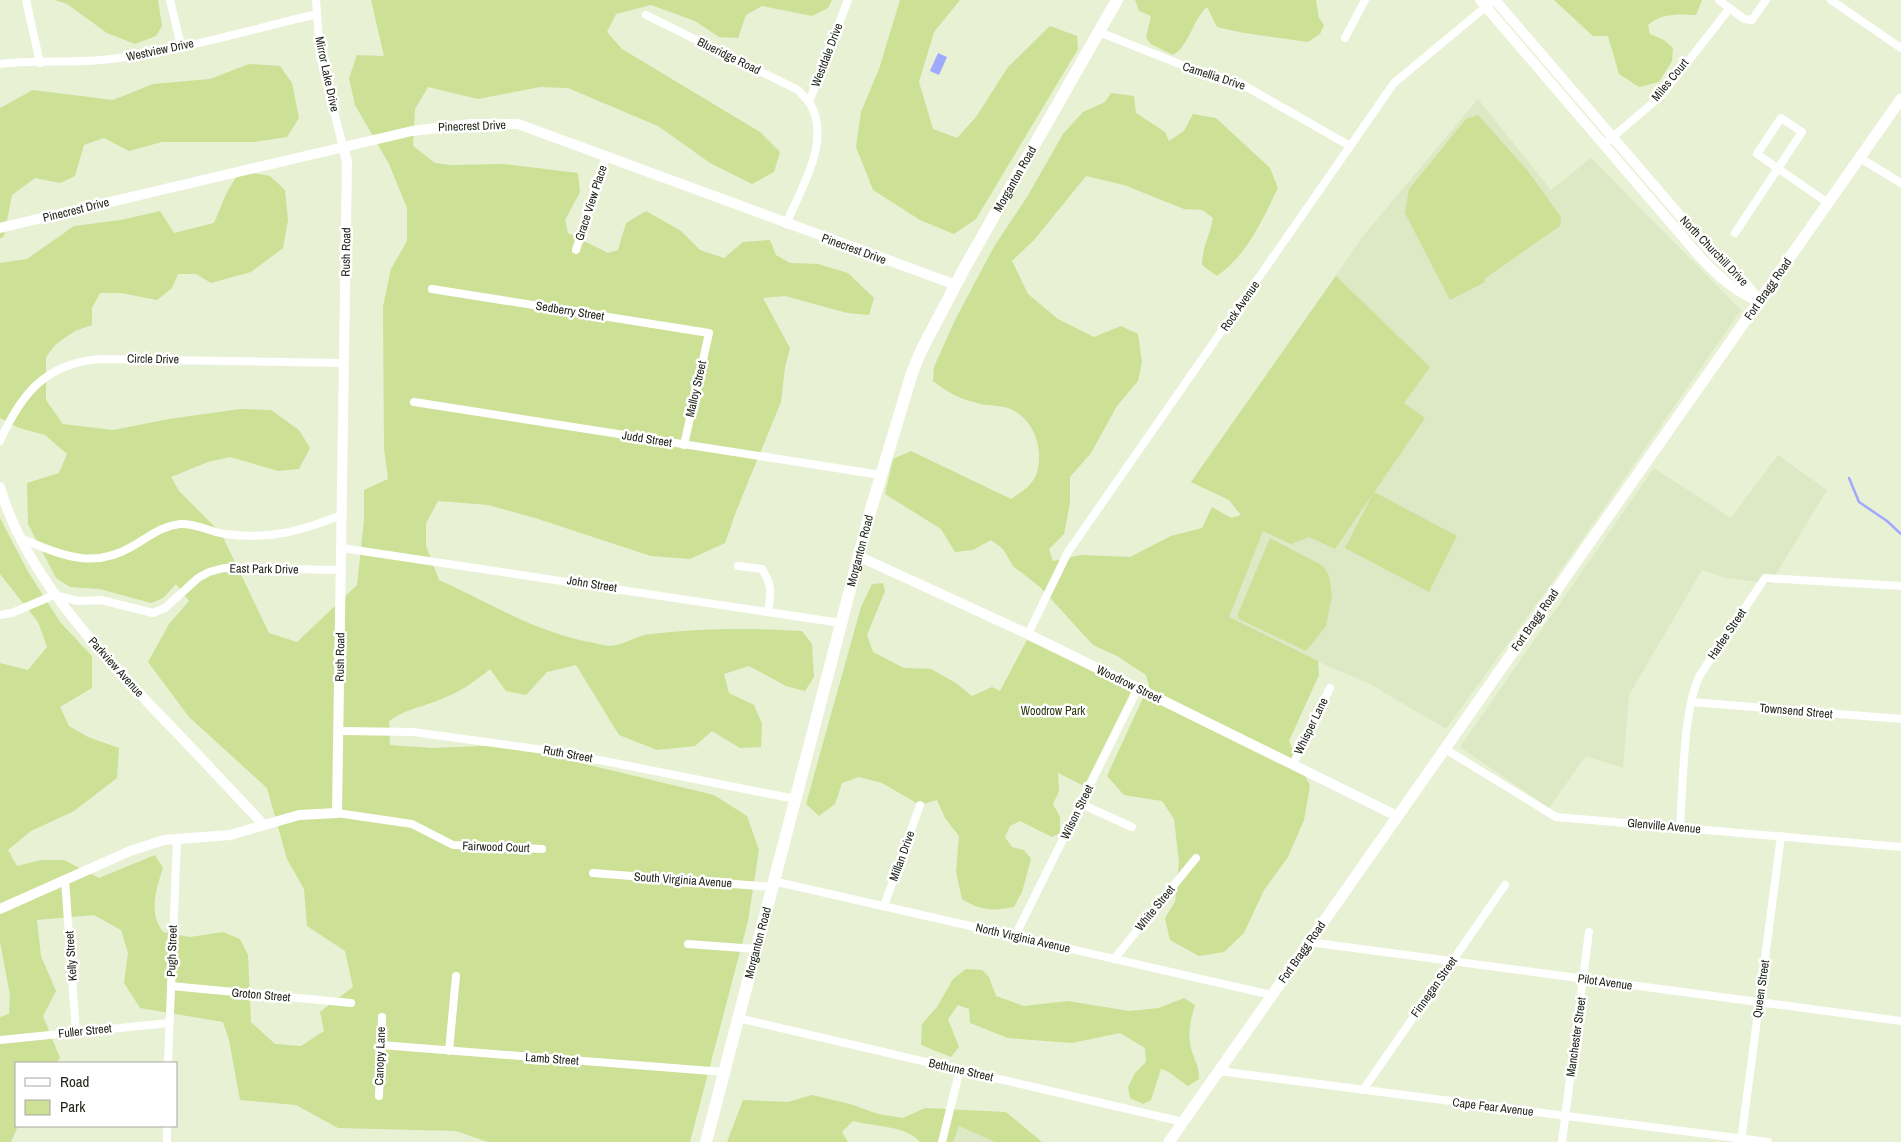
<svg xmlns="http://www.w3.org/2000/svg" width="1901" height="1142" font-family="'Archivo Narrow',sans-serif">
<rect width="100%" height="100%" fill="#e8f1d4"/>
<g fill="#dde8c4">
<path d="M1478 99 1551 190 1591 158 1741 310 1551 584 1446 729 1370 684 1227 622 1241 515 1229 500 1191 482 1364 235Z"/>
<path d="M1778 455 1827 490 1770 584 1723 577 1702 570 1629 695 1623 768 1586 756 1549 808 1460 747 1654 468 1731 518Z"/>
<path d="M959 1126 995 1142H953Z"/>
</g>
<g fill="#cce096">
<path d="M55 0H158L162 26 156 36 135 44 107 33 67 4Z"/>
<path d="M371 0H832L828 8 812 16 762 6 746 15 738 38 719 37 695 21 651 5 616 14 607 32 622 49 760 132 780 152 774 172 752 184 710 163 658 126 568 88 540 87 478 99 428 87 415 109 413 146 435 163 450 165 504 164 578 173 580 192 565 220 568 233 608 253 618 250 626 223 646 211 681 231 700 250 724 258 743 242 770 240 776 255 790 263 818 264 848 273 874 298 869 315 847 313 785 296 763 298 790 348 785 367 781 402 737 509 725 543 690 559 651 556 535 518 488 505 438 501 426 523V546L439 580C488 602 535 632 589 642 596 643 604 646 611 646 624 645 637 635 651 634 702 628 751 628 802 631L812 644 814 677 805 691 786 686 749 666 724 674 729 693 754 705 762 724 761 747 740 748 712 731 695 746 657 750 619 735 576 665 547 672 526 695 506 691 490 669C476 681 461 691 444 698 426 706 405 709 389 721L390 745 432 748 506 745 714 795 747 816 759 850 748 921 690 1142H488L456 1131 338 1128 296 1105 240 1100 229 1040 223 1022 140 1008 124 983 128 953 121 930 94 915 37 920 41 956 56 991 43 1016 60 1058 56 1063H16L18 1126 11 1142H0V1017L9 1014 10 995 0 942V663L28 670 47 647 38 622 0 574V518L27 570 60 622 92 656V688L60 707 69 726 88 737 119 748 117 778 74 811 31 831 8 850 17 866 41 860H64L99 878 155 855 163 868C156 890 148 912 163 932L190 937 223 932 240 939 248 955 251 1022 275 1044 301 1046 324 1031 320 1012 353 987 345 951 307 926 304 889 287 859 267 788 189 717 148 662 169 624 189 601 176 584 163 598 151 603 100 589 70 587 56 578 28 524 27 483 59 473 67 454 45 435 19 428 0 418V263L27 259 74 226 121 220 160 211 174 233 214 223 227 192 240 171 270 176 285 190 288 220 283 248 251 272 211 283 196 274H178L172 288 157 300 121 293H100L92 308V325L75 331 56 344 46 357V400L63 424 113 430 169 419 240 409 271 410 299 430 310 448 299 469 278 471 230 457 208 462 171 477 179 491 221 533 269 633 297 642 357 585 364 520V490L388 479 384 448 383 306 391 269 407 241V208L389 164 355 105 349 78 357 55 384 56Z"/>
<path d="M900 0H960L934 32 919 82 933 129 957 138 976 117 1008 67 1050 26 1077 36 1078 49 976 219 954 234 920 220 873 190 856 147 861 112 879 69Z"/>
<path d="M1135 0H1316L1319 18 1324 25 1320 34 1308 42C1277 37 1247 35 1217 27L1207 7C1192 20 1190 45 1173 55L1151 44 1146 38 1151 16 1139 11Z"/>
<path d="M1554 0H1702L1696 15C1680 14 1660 13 1648 25L1650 34 1664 40 1673 48 1672 61 1659 82 1639 87 1619 74 1608 36H1593Z"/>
<path d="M249 64 280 66 292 83 299 118 287 137 254 142H162L129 151 104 138 84 145 75 176 60 183 35 178 12 195 4 236 0 239V108L33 90 113 100 153 84 210 79Z"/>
<path d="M1111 93 1134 96 1136 113 1165 132 1169 141 1184 131 1193 114 1216 118 1270 168 1278 188C1262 220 1248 254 1217 276L1202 265C1202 248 1210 235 1213 218L1202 210 1184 209 1124 185 1086 176 1034 240 1012 261 1028 294 1058 319 1094 337 1121 326 1138 334 1142 362 1138 381 1117 406 1091 453 1070 477V503L1064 534 1049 549 1053 561 1081 555 1130 557 1171 536 1202 528 1212 507 1231 518 1241 515 1229 500 1191 482 1336 276 1430 367 1404 403 1425 418 1335 549 1309 537 1291 544 1263 531 1229 617 1318 661 1319 675 1289 741 1310 786 1304 820 1288 857 1264 890 1244 933 1224 952 1199 956 1170 940 1165 918 1175 902 1179 862 1174 819 1162 801 1124 795 1107 776 1149 685 1146 675 1117 656 1093 645 1040 587 1013 566 1003 549 991 540 973 550 955 552 941 529 885 494 893 459 911 451 1011 499C1031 486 1040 479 1039 453 1038 434 1027 415 1008 408 999 405 987 406 977 403 960 399 947 392 933 381L934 367 956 318 995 245 1027 197 1063 134 1083 112 1105 102Z"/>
<path d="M1478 115 1528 171 1561 217 1560 226 1484 279 1485 282 1450 300 1405 213 1409 189 1466 119Z"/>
<path d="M1374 492 1457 536 1429 592 1345 548Z"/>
<path d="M1270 538 1323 566 1329 576 1332 595 1326 626 1306 651 1239 619 1238 614Z"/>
<path d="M883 583 885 591 867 635 873 652 904 668 931 669 956 683 972 696 992 687 1000 691 1027 640 1132 690 1084 786 1058 773 1059 791 1053 804 1060 817V833L1052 837 1020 821 1010 826 1005 837 1012 847 1024 850 1031 859 1022 892 1014 907C992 911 981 911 962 899L956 872 959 836 945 818 937 800 920 805 882 783 859 777 842 783 835 804 819 816 806 804 861 607 872 584Z"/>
<path d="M966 969 982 970 989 977 996 996 1024 1006 1068 1001 1129 1011 1159 1008 1184 998 1195 1005C1190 1021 1187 1036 1192 1052 1196 1064 1199 1066 1199 1079L1188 1086C1178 1080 1172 1072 1161 1069L1151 1100 1143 1104 1130 1098 1128 1087 1135 1073 1146 1062 1145 1048 1120 1033 1072 1043 1008 1038 970 1023 969 1009 958 1005 948 1019 959 1047 951 1057 921 1045 922 1024 937 1007 953 979Z"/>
<path d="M812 1095 850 1104 878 1114 903 1118 925 1108 1006 1112 1042 1142H995L959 1126 953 1142H920C906 1125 874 1127 853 1121L842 1132 848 1142H727L743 1100 788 1102Z"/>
</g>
<path fill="#9fa9fd" d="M938 53 947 57 939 75 930 71Z"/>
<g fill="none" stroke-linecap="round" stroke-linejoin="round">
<path stroke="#9fa9fd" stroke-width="2.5" d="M1849 478 1859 502 1887 521 1901 534"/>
<g stroke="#fff" stroke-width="8">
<path d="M26 0 40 63"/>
<path d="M170 0 181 46"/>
<path d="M316 0 320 56 343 147"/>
<path d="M1719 0 1744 19 1752 20 1766 0"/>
<path d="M1831 0 1901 48"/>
<path d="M646 15 798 90 809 102"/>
<path d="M1099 32 1187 67 1238 82 1350 146"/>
<path d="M1345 38 1365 0"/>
<path d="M0 64C37 59 74 64 111 59 180 51 249 30 317 14"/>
<path d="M1609 140 1661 96 1729 9"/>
<path d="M1860 158 1901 183"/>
<path d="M786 224C801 188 833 139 809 102L848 0"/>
<path d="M1735 233 1802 132 1781 118 1757 154 1828 203"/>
<path d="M576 250 606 156"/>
<path d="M432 289 709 333 684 445"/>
<path d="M414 402 881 475"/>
<path d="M0 441C21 394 45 364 99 359L344 363"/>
<path d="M22 539C62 555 93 570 133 546 149 537 161 526 180 524 196 523 210 532 225 534 271 540 300 531 342 515"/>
<path d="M342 548 841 623"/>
<path d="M738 566 762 569C773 587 771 592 768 612"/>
<path d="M0 615 12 613 54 595 78 601 101 600 153 613 165 608 198 578 209 572 224 568 342 570"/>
<path d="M1028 634 1068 552 1394 83 1494 0"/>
<path d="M1692 702 1901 719"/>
<path d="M339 731 413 732 559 752 795 799"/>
<path d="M1445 749 1556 817 1901 847"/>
<path d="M1293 764 1330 688"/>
<path d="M1081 804 1132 827"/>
<path d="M337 813 412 824 453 845 542 849"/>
<path d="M1680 827C1683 787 1683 708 1700 675L1765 578 1901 586"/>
<path d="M593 873 772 887"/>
<path d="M65 880 76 1032"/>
<path d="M773 881 1272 995"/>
<path d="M884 906 920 805"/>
<path d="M1015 936 1138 688"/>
<path d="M1309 942 1901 1021"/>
<path d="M688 944 756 949"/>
<path d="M1114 959 1196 858"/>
<path d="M171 986 351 1003"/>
<path d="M738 1018 1183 1122"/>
<path d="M0 1040 169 1023"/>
<path d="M381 1045 724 1072"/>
<path d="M449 1051 456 976"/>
<path d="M168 1063 177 839"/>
<path d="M1219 1071 1768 1142"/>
<path d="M1363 1090 1505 885"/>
<path d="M379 1096 382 1017"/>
<path d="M167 1142V1126"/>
<path d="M942 1142 960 1069"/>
<path d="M1562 1142 1589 932"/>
<path d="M1741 1142 1781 836"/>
</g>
<g stroke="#fff" stroke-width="10">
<path d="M1480 0 1700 257C1718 276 1735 292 1760 302"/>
<path d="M1495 0 1712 253 1747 285 1759 301"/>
<path d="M0 228 412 131 471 124H518L956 285"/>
<path d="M0 487C24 572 95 646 154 709 191 747 227 786 263 824"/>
<path d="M858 556 1028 634 1397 816"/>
<path d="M0 909 130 851 164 840 230 835 299 815 337 813 347 161 343 147"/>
</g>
<path stroke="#fff" stroke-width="11" d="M1169 1142 1901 99"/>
<path stroke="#fff" stroke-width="12" id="s1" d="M706 1142 871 509 912 373 921 351 965 267 1117 0"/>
</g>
<g text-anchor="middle" stroke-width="5" stroke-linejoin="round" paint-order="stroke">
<g font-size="12" fill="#22251a" stroke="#fff">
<text transform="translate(160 50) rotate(-12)" y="4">Westview Drive</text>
<text transform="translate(827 55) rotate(-69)" y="4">Westdale Drive</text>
<text transform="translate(729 56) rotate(26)" y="4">Blueridge Road</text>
<text transform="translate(327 74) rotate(78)" y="4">Mirror Lake Drive</text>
<text transform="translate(1214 76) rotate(18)" y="4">Camellia Drive</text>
<text transform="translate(1670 80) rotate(-51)" y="4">Miles Court</text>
<text transform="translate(472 126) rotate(-2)" y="4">Pinecrest Drive</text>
<text dy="4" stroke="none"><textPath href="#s1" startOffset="1016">Morganton Road</textPath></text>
<text transform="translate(591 203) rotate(-72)" y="4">Grace View Place</text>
<text transform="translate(76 210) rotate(-14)" y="4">Pinecrest Drive</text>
<text transform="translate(854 249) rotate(20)" y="4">Pinecrest Drive</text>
<text transform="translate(1714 251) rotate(46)" y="4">North Churchill Drive</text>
<text transform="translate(346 252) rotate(-89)" y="4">Rush Road</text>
<text transform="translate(1768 289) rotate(-55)" y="4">Fort Bragg Road</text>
<text transform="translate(1240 306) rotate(-55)" y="4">Rock Avenue</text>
<text transform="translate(570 311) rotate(9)" y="4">Sedberry Street</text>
<text transform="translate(153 359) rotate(1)" y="4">Circle Drive</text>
<text transform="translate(696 389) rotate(-77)" y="4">Malloy Street</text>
<text transform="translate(647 439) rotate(9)" y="4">Judd Street</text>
<text dy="4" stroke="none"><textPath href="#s1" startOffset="611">Morganton Road</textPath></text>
<text transform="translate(264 569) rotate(1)" y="4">East Park Drive</text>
<text transform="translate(592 584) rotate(9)" y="4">John Street</text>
<text transform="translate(1535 620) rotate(-55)" y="4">Fort Bragg Road</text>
<text transform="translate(1727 634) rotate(-56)" y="4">Harlee Street</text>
<text transform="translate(340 657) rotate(-89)" y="4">Rush Road</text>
<text transform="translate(116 667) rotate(48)" y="4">Parkview Avenue</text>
<text transform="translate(1129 684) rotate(26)" y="4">Woodrow Street</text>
<text transform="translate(1796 711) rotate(5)" y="4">Townsend Street</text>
<text transform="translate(1311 726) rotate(-64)" y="4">Whisper Lane</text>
<text transform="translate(568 754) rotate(10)" y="4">Ruth Street</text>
<text transform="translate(1077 812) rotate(-64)" y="4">Wilson Street</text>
<text transform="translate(1664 826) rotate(5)" y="4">Glenville Avenue</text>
<text transform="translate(496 847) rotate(2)" y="4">Fairwood Court</text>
<text transform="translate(902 856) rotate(-70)" y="4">Millan Drive</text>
<text transform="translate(683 880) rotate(4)" y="4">South Virginia Avenue</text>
<text transform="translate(1155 908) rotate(-51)" y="4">White Street</text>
<text transform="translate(1023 938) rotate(13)" y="4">North Virginia Avenue</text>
<text dy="4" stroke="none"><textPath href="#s1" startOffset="206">Morganton Road</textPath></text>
<text transform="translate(172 951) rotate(-88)" y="4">Pugh Street</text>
<text transform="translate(1302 952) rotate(-55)" y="4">Fort Bragg Road</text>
<text transform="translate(71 956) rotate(-94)" y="4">Kelly Street</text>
<text transform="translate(1605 982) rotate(8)" y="4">Pilot Avenue</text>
<text transform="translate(1434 987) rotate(-55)" y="4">Finnegan Street</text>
<text transform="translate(1761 989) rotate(-82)" y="4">Queen Street</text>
<text transform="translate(261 995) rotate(5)" y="4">Groton Street</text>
<text transform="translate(85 1031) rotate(-6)" y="4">Fuller Street</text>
<text transform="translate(1576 1037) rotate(-82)" y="4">Manchester Street</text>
<text transform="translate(380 1056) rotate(-88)" y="4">Canopy Lane</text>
<text transform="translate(552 1059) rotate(4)" y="4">Lamb Street</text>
<text transform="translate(961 1070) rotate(13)" y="4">Bethune Street</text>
<text transform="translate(1493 1107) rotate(7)" y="4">Cape Fear Avenue</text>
</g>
<g font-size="12" fill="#2f3912" stroke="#fff">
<text x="1053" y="715">Woodrow Park</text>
</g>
</g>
<rect x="15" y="1062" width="162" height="65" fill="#ffffff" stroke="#a7a8a3"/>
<rect x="25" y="1078" width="25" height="8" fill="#ffffff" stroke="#a7a8a3"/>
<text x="60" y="1087" font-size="15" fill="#22251a">Road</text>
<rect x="25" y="1100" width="25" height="15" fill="#cce096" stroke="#a7a8a3"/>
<text x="60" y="1112" font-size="15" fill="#22251a">Park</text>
</svg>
